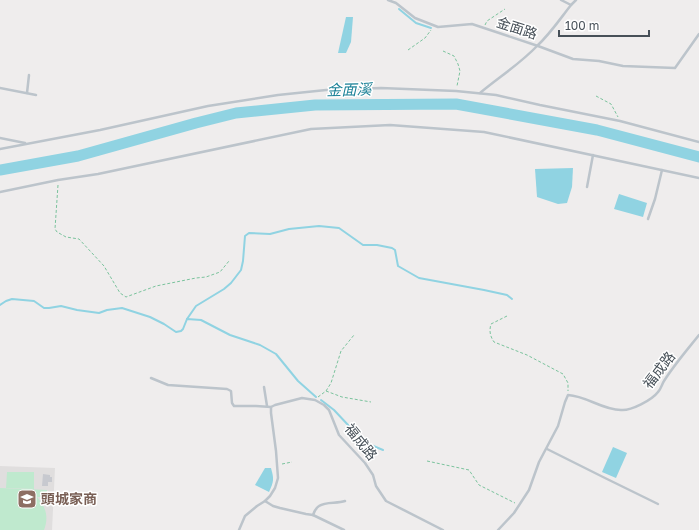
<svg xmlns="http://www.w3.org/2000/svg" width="699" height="530" font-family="'Golos Text','Noto Sans TC',sans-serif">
<rect width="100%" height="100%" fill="#efeded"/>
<path fill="#e0dede" d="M0 466 55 468 52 530H0Z"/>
<g fill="#bfe9ce">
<path d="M7 472H34V489L6 488Z"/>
<path d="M0 488 47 490V497H37C46 507 49 517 44 530H0Z"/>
</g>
<g fill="#90d3e2">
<path d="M346 17H353L351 42 346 53H338Z"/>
<path d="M573 168 572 187 567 203 558 204 537 197 535 169Z"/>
<path d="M619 194 647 203 643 217 614 209Z"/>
<path d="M613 447 627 453 616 478 602 472Z"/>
<path d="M265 468H271C274 479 274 481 269 492L255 485Z"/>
</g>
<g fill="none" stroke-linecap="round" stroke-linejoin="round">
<g stroke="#90d3e2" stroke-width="2">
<path d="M399 9 416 23 431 28"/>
<path d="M0 305 6 301 12 299 34 301 44 308H49L61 306 77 310 99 313 107 310 122 308 150 317 164 324 176 332 181 331 183 329 187 319 201 320 230 335 260 345 276 354 298 381 316 397"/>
<path d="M187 319 196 306 224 289 231 283 241 270 243 261 245 236 249 233 270 234 289 229 319 226 339 228 363 245H377L392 248 395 250 398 266 419 278 484 290 507 295 512 299"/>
<path d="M321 400 334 410 349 426 371 445 383 450"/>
</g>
<path stroke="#90d3e2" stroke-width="11" d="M0 170 78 156 196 123 236 113 315 105 456 104 597 130 699 157"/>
</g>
<path fill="#c7c9cf" d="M43 474 50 475V477H52V482H48V486H42Z"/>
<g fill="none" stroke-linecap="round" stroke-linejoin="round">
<g stroke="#7bc39d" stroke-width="1" stroke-dasharray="3 2" stroke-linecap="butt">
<path d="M485 25 487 21 505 9"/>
<path d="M408 50 425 38 431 30"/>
<path d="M443 51 454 56 458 64 460 71 457 86"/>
<path d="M596 96 611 104 618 117"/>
<path d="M58 185 55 229 57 232 66 237 79 239 104 266 120 293 126 297 156 286 196 278 206 277 220 272 229 261"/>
<path d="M507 316 491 324C489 331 490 336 494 342L527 355 563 374 568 383V391"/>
<path d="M326 391 342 397 371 402"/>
<path d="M318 397 326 391 331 383 341 351 354 335"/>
<path d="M427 461 469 470 479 485 515 503"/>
<path d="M282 464 292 462"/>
</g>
<g stroke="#bcc4cb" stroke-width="2.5">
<path d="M388 0 396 3 415 18 438 27 472 24 538 46 573 59 599 61 623 66 675 68 699 34"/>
<path d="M561 0 571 5"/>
<path d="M0 88 36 95"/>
<path d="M27 93 29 75"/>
<path d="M480 93C499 77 520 64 537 46 550 34 560 19 571 5L576 0"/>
<path d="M0 138 25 143"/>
<path d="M0 149 100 130 208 106 278 95 326 90 381 88 456 91 496 95 540 105 620 121 699 142"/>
<path d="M587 187 593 155"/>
<path d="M0 192 58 180 98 174 311 129 390 125 484 132 699 178"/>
<path d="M648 219 655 199 662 170"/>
<path d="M151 378 168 385 227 389 231 391 232 403 234 406H256L271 407"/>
<path d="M264 387 267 406"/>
<path d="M547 449 605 478 658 504"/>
<path d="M265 501 273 506 280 508 306 514 313 515 344 530"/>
<path d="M313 515C314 512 316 508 319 506 326 501 337 504 345 501"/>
<path d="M239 530 245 516 257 506 265 501 270 496 275 488 278 478 276 451 271 413V407L275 405 302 398 315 400 324 405 329 410 339 435 365 463 373 475 376 486 386 501 443 530"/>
<path d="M498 530 514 513 529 490 539 462 558 426 565 402 568 395C587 396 602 410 621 410 631 411 652 400 658 392 661 389 662 384 664 381 674 365 687 350 699 335"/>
</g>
</g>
<defs>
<symbol id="school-square" viewBox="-11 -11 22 22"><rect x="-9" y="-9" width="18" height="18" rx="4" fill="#8d6e63" stroke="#fff"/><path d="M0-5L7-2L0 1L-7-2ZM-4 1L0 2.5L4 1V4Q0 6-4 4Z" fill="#fff"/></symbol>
</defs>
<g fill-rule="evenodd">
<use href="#school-square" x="16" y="488" width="22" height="22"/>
</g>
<g text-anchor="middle" stroke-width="3" stroke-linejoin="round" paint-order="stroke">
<g font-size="14" fill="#475058" stroke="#fff">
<text transform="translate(517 28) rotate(18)" y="5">金面路</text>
<text transform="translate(659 370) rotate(-52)" y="5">福成路</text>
<text transform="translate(361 442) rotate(51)" y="5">福成路</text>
</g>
<g font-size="14" font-weight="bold" fill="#785e54" stroke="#fff" text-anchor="start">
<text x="41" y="504">頭城家商</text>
</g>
<g font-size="15" font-style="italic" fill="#1b8197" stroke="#fff">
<text transform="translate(349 90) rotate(-1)" y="5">金面溪</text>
</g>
</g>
<path d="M559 30v6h90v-6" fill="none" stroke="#475058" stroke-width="2"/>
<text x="565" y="30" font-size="12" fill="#475058" stroke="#ffffff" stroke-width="3" paint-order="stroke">100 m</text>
</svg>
